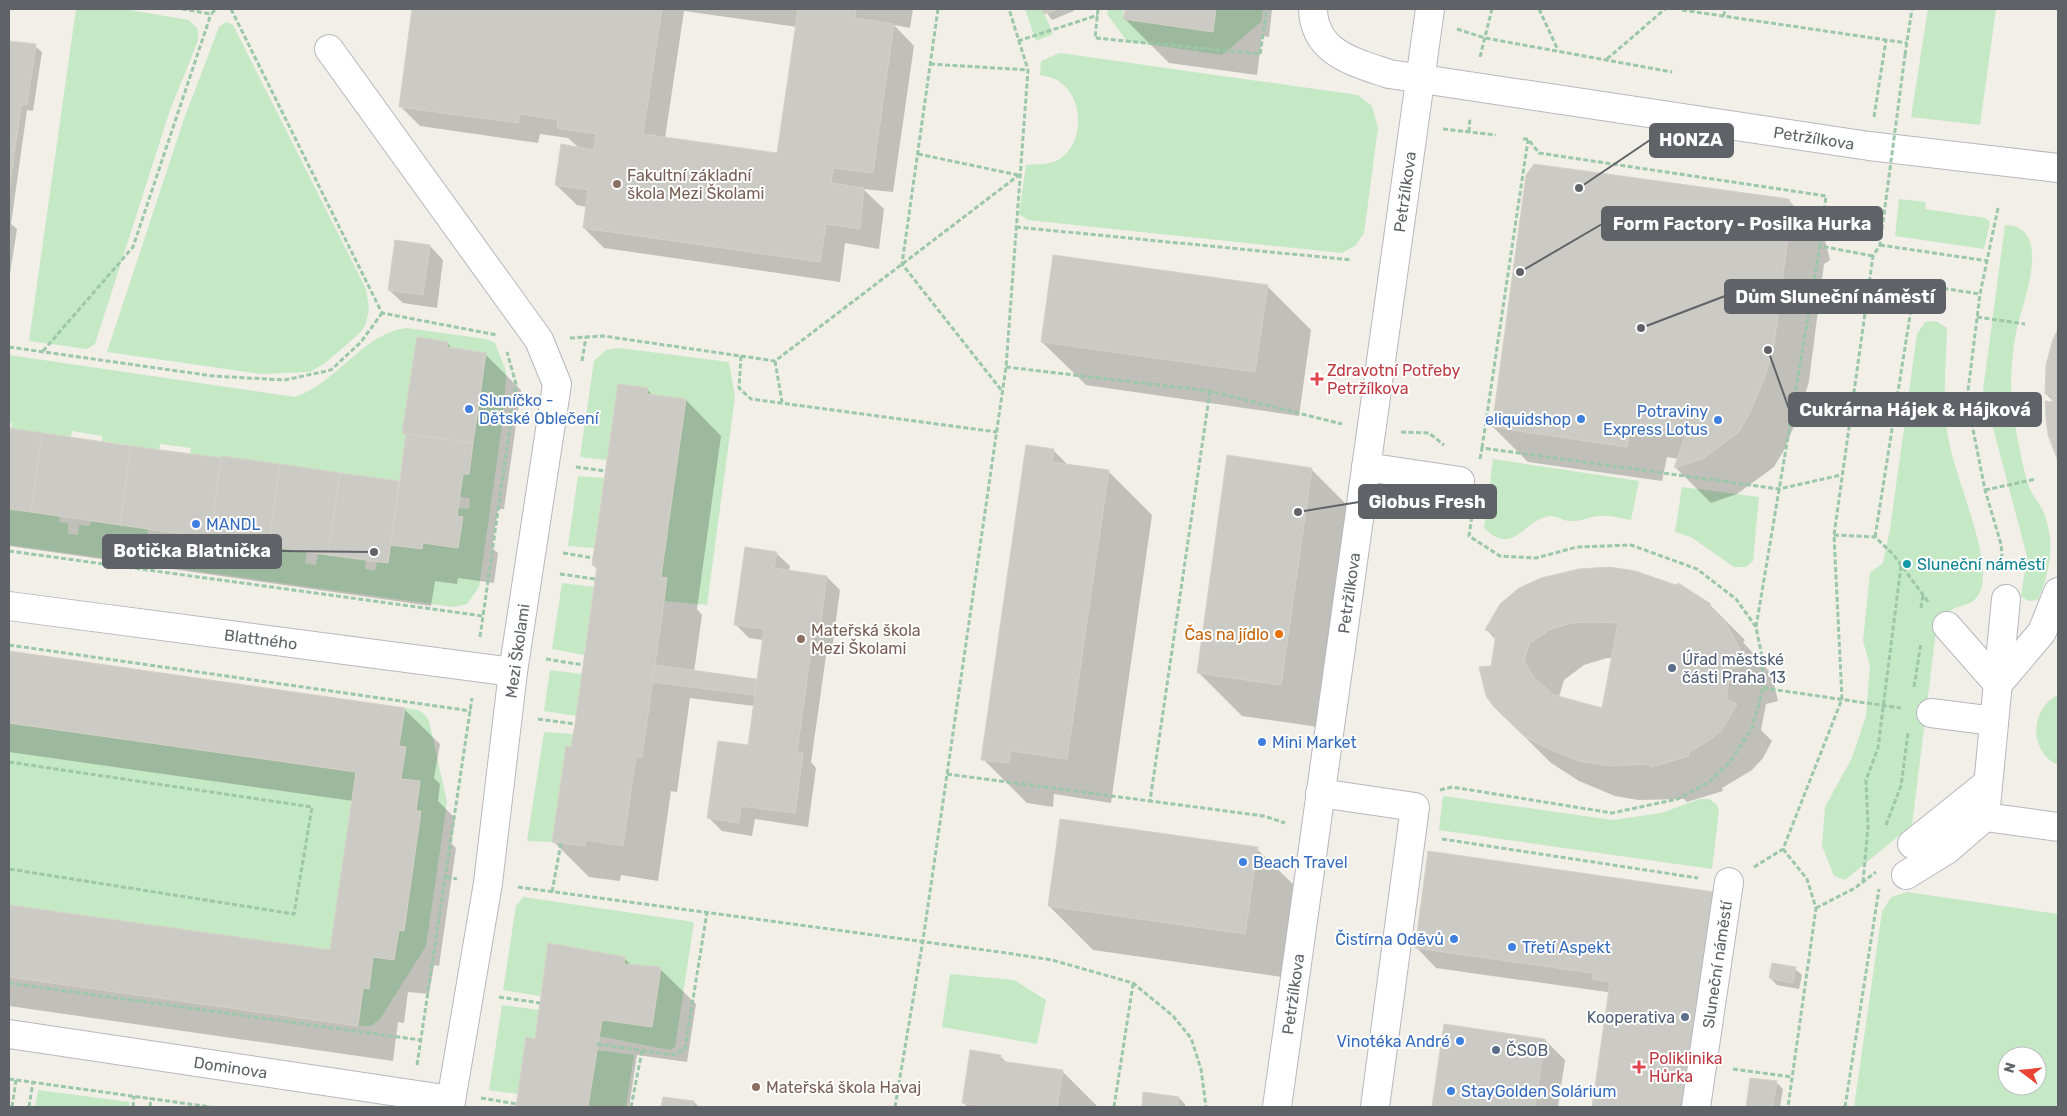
<svg xmlns="http://www.w3.org/2000/svg" width="2067" height="1116" font-family="Rubik,sans-serif">
<rect width="100%" height="100%" fill="#f1efe8"/>
<g fill="#c5e8c5" fill-rule="evenodd">
<path d="M76 9H124L189 20 198 29V41L170 110 95 344 87 349 29 341Z"/>
<path d="M1025 9H1042L1053 34 1036 41Z"/>
<path d="M1108 9H1123V19L1212 31 1215 9H1263L1261 22 1222 55 1127 41 1107 14Z"/>
<path d="M1928 9H1996L1980 125 1911 117Z"/>
<path d="M226 22 233 25 366 289 369 308 366 324 360 333 325 363 310 372 261 374 107 352 184 119 219 27Z"/>
<path d="M1060 53 1358 95 1372 106 1378 128 1364 233 1356 245 1342 253 1028 220 1019 214 1026 165C1036 164 1051 165 1060 159 1086 141 1084 93 1055 79 1051 77 1045 76 1040 75L1041 61Z"/>
<path d="M1899 199 1926 202 1925 209 1985 218 1990 222 1984 249 1895 236Z"/>
<path d="M2005 225C2054 226 2023 302 2017 328 2013 345 2012 363 2011 381 2011 404 2021 467 2030 489 2035 499 2043 508 2046 519 2055 546 2049 575 2038 600L2028 601 2021 596 2027 556 1983 390Z"/>
<path d="M1936 321 1947 328C1946 366 1941 408 1950 446 1957 481 1989 553 1982 585 1976 610 1961 601 1949 612 1944 617 1940 625 1936 631L1912 825 1845 880 1834 876 1822 846 1825 807 1852 758 1866 716 1870 665 1863 641 1870 573 1883 563 1890 529 1917 334 1925 322Z"/>
<path d="M407 328 486 339 495 343 506 371V377L502 426 479 587 467 604 453 607 9 545V509L60 516 59 522 68 523V534L78 535 79 525 90 526 91 521 148 529 147 535 157 536 156 544 167 546 168 538 178 539 179 533 248 543 247 556 257 558 259 545 307 551 305 563 316 565 318 553 366 560 365 569 375 571 377 562 388 563 391 545 422 549 423 543 458 548 463 517 457 516 458 508 469 509 470 498 460 497 463 474H469L479 404 491 405 493 394 481 393 486 353 447 347 448 342 417 337 402 433 406 434 399 481 221 456V458L190 454 191 448 160 444 159 450 102 441V436L72 431 71 437 11 429 12 423H9V355L295 397C337 383 364 332 407 328Z"/>
<path d="M619 348 729 362 735 397 707 605 664 601 667 578 661 577 686 399 647 394 618 384 607 460 580 457 594 361 606 350Z"/>
<path d="M1493 459 1639 481 1631 520C1622 519 1610 515 1601 516 1591 516 1580 522 1570 521 1564 521 1557 516 1551 516 1524 518 1514 558 1484 528Z"/>
<path d="M578 476 604 478 594 548 568 546Z"/>
<path d="M1682 487 1759 497 1753 561 1746 567H1734L1691 537 1675 532Z"/>
<path d="M562 583 594 587 584 655 552 649Z"/>
<path d="M550 670 582 674 576 716 544 711Z"/>
<path d="M2058 695V765C2028 752 2030 708 2058 695Z"/>
<path d="M405 708C416 709 423 710 429 721L447 802 426 946 380 1019 371 1026H358L363 988H369L373 957 394 960 399 930 404 931 421 812 416 811 420 781 401 779 405 747 399 746Z"/>
<path d="M9 723 356 772 330 950 9 905Z"/>
<path d="M544 732 573 734 571 747 566 746 552 842 527 841Z"/>
<path d="M1443 796 1613 820 1661 813 1700 799H1709L1717 805 1719 811 1712 869 1439 830Z"/>
<path d="M1907 892 2058 914V1107H1854L1882 912 1891 897ZM2007 1056H2037V1086H2007Z"/>
<path d="M523 897 694 922 675 1047 670 1050 598 1036 602 1020 652 1027 661 967 624 964 625 957 548 943 540 996 503 990 516 906Z"/>
<path d="M950 974 1014 980 1046 1000 1037 1044 942 1027Z"/>
<path d="M502 1005 539 1010 535 1039 526 1038 518 1094 489 1090Z"/>
<path d="M596 1050 634 1055 626 1107H588Z"/>
<path d="M38 1090 130 1102 129 1107H35Z"/>
</g>
<g fill="#0003" fill-rule="evenodd">
<path d="M414 9H913L910 28 894 25 914 46 893 192 863 189 884 209 879 249 845 243 840 282 604 248 584 228 587 207 577 205 556 185 579 148 568 138 540 134 538 143 420 126 400 106ZM684 11 797 27 778 155 665 138Z"/>
<path d="M1044 9H1073L1074 11 1052 20Z"/>
<path d="M1126 9H1272L1269 37 1262 36 1257 75 1169 63 1125 19Z"/>
<path d="M9 42 35 46 42 52 33 111 27 110 11 224 17 229 9 280Z"/>
<path d="M1788 200 1824 236 1830 260 1824 264 1809 381 1800 412 1784 450 1774 467 1737 494 1711 503 1676 468 1679 459 1667 457 1662 481 1528 462 1493 427Z"/>
<path d="M430 246 443 260 437 308 403 303 389 290Z"/>
<path d="M1267 286 1311 330 1299 416 1086 385 1042 342Z"/>
<path d="M2058 332V455L2053 447V401L2046 394Z"/>
<path d="M447 343 454 350 486 355 521 390 504 509H498L492 548 498 553 494 583 458 578 457 584 435 581 431 606 9 546V429L400 484 407 436 403 433Z"/>
<path d="M647 389 653 396 686 400 721 436 697 609 702 615 694 672 757 680 763 640 749 638 735 624 776 553 790 566 789 572 827 577 840 590 832 650 827 649 811 762 816 768 808 827 755 819 752 836 722 831 709 818 749 746 754 706 690 698 677 792 671 791 658 881 621 875 620 881 589 877 553 841 572 748 598 570 593 565Z"/>
<path d="M1053 450 1068 465 1108 471 1152 515 1111 803 1054 794 1053 807 1027 803 983 759Z"/>
<path d="M1311 469 1355 513 1325 728 1242 716 1198 672Z"/>
<path d="M1710 605 1745 640 1743 642 1768 670 1774 684 1778 701 1766 704 1761 730 1772 741 1763 758 1752 770 1722 788 1723 791 1687 802 1684 799 1638 800 1615 796 1579 781 1551 763 1515 727 1492 667 1496 640 1486 629ZM1607 658H1613L1603 710 1559 697 1564 680 1584 665Z"/>
<path d="M9 652 404 709 440 744 434 778 440 784 438 801 455 818 451 843 456 848 439 966 434 965 429 994 408 992 404 1023 398 1022 393 1061 9 1006V906L331 952 353 801 9 752Z"/>
<path d="M1257 849 1301 892 1289 978 1093 950 1049 906Z"/>
<path d="M1714 893 1706 1107H1593L1610 994 1607 992 1436 968 1416 947Z"/>
<path d="M624 958 632 966 660 969 696 1004 687 1062 637 1055 629 1107H517L527 1039 536 1040Z"/>
<path d="M1795 969 1802 975 1799 989 1777 985 1770 978Z"/>
<path d="M1545 1040 1565 1060 1558 1107 1434 1106Z"/>
<path d="M1000 1056 1008 1064 1062 1071 1098 1107H968L963 1102Z"/>
<path d="M1751 1079 1776 1082 1783 1089 1780 1107H1747Z"/>
<path d="M1145 1094 1179 1098 1185 1104V1107H1143Z"/>
<path d="M664 1098 694 1102 699 1107H663Z"/>
</g>
<g fill="#cccac5" stroke="#d6d1c6" fill-rule="evenodd">
<path d="M412 9H662L643 134 777 153 798 10 788 9H856L855 18 894 24 873 173 833 168 831 183 864 188 860 229 826 224 820 262 583 228 588 190 555 185 561 144 594 150 596 134 557 128 558 120 520 114 518 123 399 107Z"/>
<path d="M1042 9H1058L1044 14Z"/>
<path d="M1125 9H1216L1213 32 1123 19Z"/>
<path d="M9 41 36 44 27 105H21L9 191Z"/>
<path d="M1534 164 1789 199 1795 224 1789 229 1774 345 1765 377 1749 414 1739 432 1702 459 1674 468 1687 430 1632 423 1627 447 1492 427 1526 175Z"/>
<path d="M395 240 430 245 423 295 388 290Z"/>
<path d="M1053 255 1268 285 1255 372 1041 342Z"/>
<path d="M2058 329V461L2048 435 2046 419 2045 401 2052 402V395L2045 394 2046 365 2053 339Z"/>
<path d="M417 337 448 342 447 347 486 353 473 443 402 433Z"/>
<path d="M618 384 648 388 647 394 686 399 661 577 667 578 664 601 642 757 636 756 623 846 586 840 585 846 552 842 566 746 571 747 575 724 597 566 592 565 593 558Z"/>
<path d="M9 428 42 433 31 512 9 509Z"/>
<path d="M42 433 131 446 120 525 31 512Z"/>
<path d="M406 434 473 443 469 474H463L457 516 463 517 458 548 423 543 422 549 391 545Z"/>
<path d="M1026 445 1054 449 1052 462 1109 470 1067 759 1011 751 1009 763 981 760Z"/>
<path d="M131 446 221 458 210 538 120 525Z"/>
<path d="M1227 455 1312 468 1281 685 1197 673Z"/>
<path d="M221 456 280 464 269 546 210 538Z"/>
<path d="M280 464 340 473 328 555 269 546Z"/>
<path d="M340 473 399 481 388 563 328 555Z"/>
<path d="M745 547 777 552 774 568 827 576 819 637 813 636 797 752 803 753 795 813 741 806 739 823 707 818 718 741 748 745 764 629 734 625Z"/>
<path d="M1610 567 1635 571 1676 585 1678 583 1711 604 1709 606 1726 623 1739 647 1743 666 1731 669 1726 699 1737 704 1722 730 1705 743 1688 753 1689 756 1651 767 1650 764 1611 766 1579 761 1542 746 1524 736 1494 707 1486 696 1479 667 1491 666 1496 634 1485 630 1500 604 1519 588 1541 578 1579 569ZM1591 622 1618 623 1602 708 1554 695 1534 678 1524 661 1529 644 1549 630 1571 623Z"/>
<path d="M9 651 405 708 399 746 406 747 401 779 420 781 416 811H421L404 931 399 930 394 960 373 957 369 989 363 988 358 1026 9 977V905L330 950 356 772 9 723Z"/>
<path d="M655 665 756 679 754 695 652 682Z"/>
<path d="M1060 819 1258 847 1245 934 1048 906Z"/>
<path d="M1428 851 1714 892 1683 1107H1592L1610 982 1592 979 1593 973 1415 948Z"/>
<path d="M548 943 625 957 624 964 661 967 652 1027 602 1020 588 1107H516L526 1037 535 1039Z"/>
<path d="M1772 963 1796 967 1793 983 1769 978Z"/>
<path d="M1444 1024 1545 1039 1535 1107 1432 1106Z"/>
<path d="M970 1050 1001 1055 1000 1061 1063 1070 1057 1107H986L962 1103Z"/>
<path d="M1750 1078 1777 1081 1773 1107H1746Z"/>
<path d="M1143 1092 1179 1097 1178 1107H1142Z"/>
<path d="M663 1097 694 1101 693 1107H661Z"/>
</g>
<g fill="none" stroke-linecap="round" stroke-linejoin="round">
<defs>
<g id="minor">
<path id="s1" d="M1313 9C1314 53 1354 62 1389 74L1869 146 2058 168"/>
<path d="M329 49 539 340 557 384 513 672 488 883 450 1107"/>
<path d="M1366 467 1460 481"/>
<path d="M2006 599 1985 817 2058 827"/>
<path id="s2" d="M9 606 513 672"/>
<path d="M1947 626 1998 684 2042 632 2058 592"/>
<path d="M1931 713 1994 721"/>
<path d="M1320 793 1415 807 1375 1107"/>
<path d="M1912 844 1988 783"/>
<path d="M1906 875 1948 849 1985 817"/>
<path id="s3" d="M9 1034 451 1100"/>
<path id="s4" d="M1277 1107 1430 9"/>
<path id="s5" d="M1696 1107 1729 882"/>
</g>
</defs>
<use href="#minor" stroke="#b5b8bc" stroke-width="30"/>
<g stroke="#9cc7a9" stroke-width="3" stroke-dasharray="5 2.5" stroke-linecap="butt">
<path d="M182 9 211 14 216 9"/>
<path d="M231 9 382 313 497 335"/>
<path d="M938 9 902 264 1002 391"/>
<path d="M1098 9 1095 38 1260 54 1267 9"/>
<path d="M1539 9 1558 50"/>
<path d="M1682 10 1907 43"/>
<path d="M1723 16 1726 9"/>
<path d="M1457 29 1485 38 1672 72"/>
<path d="M1018 41 1098 15"/>
<path d="M1905 55 1912 9"/>
<path d="M1480 57 1492 9"/>
<path d="M1607 59 1665 9"/>
<path d="M930 64 1028 70"/>
<path d="M1874 117 1886 40"/>
<path d="M1443 129 1496 135"/>
<path d="M1469 132 1470 117"/>
<path d="M1523 139H1528L1539 153 1826 196 1820 246"/>
<path d="M918 154 1018 175"/>
<path d="M1998 208 1980 294 1967 399 1985 490 2001 544 2003 568"/>
<path d="M1016 227 1352 260"/>
<path d="M1880 245 1988 261"/>
<path d="M1977 317 2025 324"/>
<path d="M570 338 603 336 775 361 1019 175"/>
<path d="M9 347 213 376 285 380 331 370 361 342 382 313"/>
<path d="M43 351 133 247 211 14"/>
<path d="M741 356 739 388 751 399 997 432"/>
<path d="M582 361 586 337"/>
<path d="M775 361 782 402"/>
<path d="M1006 367 1210 391 1342 424"/>
<path d="M1210 391 1150 801 1264 816 1285 823"/>
<path d="M1401 432 1429 433 1444 445"/>
<path d="M1482 448 1528 140"/>
<path d="M1480 459 1482 448 1779 489 1841 475"/>
<path d="M576 467 605 471"/>
<path d="M1985 490 2036 479"/>
<path d="M1834 535 1875 537 1893 554 1929 603"/>
<path d="M1875 537 1915 284 1980 294"/>
<path d="M9 551 483 616"/>
<path d="M563 553 593 558"/>
<path d="M560 574 595 579"/>
<path d="M1921 608 1923 595"/>
<path d="M1756 627 1820 246 1873 256"/>
<path d="M480 637 516 384 507 352"/>
<path d="M9 645 471 711"/>
<path d="M546 659 583 665"/>
<path d="M1914 687 1921 643"/>
<path d="M1763 688 1901 708"/>
<path d="M538 719 575 724"/>
<path d="M9 762 312 807 294 914 9 869"/>
<path d="M947 774 1150 801"/>
<path d="M1440 790 1452 787 1612 813 1678 799 1709 782 1730 762 1752 728 1763 688 1762 657 1756 627 1736 599 1697 569 1631 545 1577 547 1536 558 1500 556 1469 536 1473 509"/>
<path d="M1886 825 1901 786 1908 733"/>
<path d="M1442 839 1698 878"/>
<path d="M1783 849 1807 879 1816 908 1788 1107"/>
<path d="M1754 867 1783 849 1842 699 1834 535 1873 256 1880 245 1881 237"/>
<path d="M446 877 457 879"/>
<path d="M1863 882 1868 827 1866 780 1878 748 1901 566"/>
<path d="M518 887 1007 953 1052 960 1133 983 1173 1016 1191 1038 1201 1069 1206 1107"/>
<path d="M552 892 561 843"/>
<path d="M1816 908 1855 888 1876 872"/>
<path d="M9 983 420 1040"/>
<path d="M499 997 540 1003"/>
<path d="M597 1044 673 1055 685 1049 707 912"/>
<path d="M417 1065 472 698"/>
<path d="M1733 1069 1792 1077"/>
<path d="M9 1079 211 1107"/>
<path d="M481 1098 517 1104"/>
<path d="M12 1107 16 1080"/>
<path d="M29 1107 33 1082"/>
<path d="M133 1107 134 1096"/>
<path d="M150 1107 151 1098"/>
<path d="M631 1107 642 1051"/>
<path d="M895 1107 923 940 1006 367 1028 70 1009 9"/>
<path d="M1114 1107 1133 984"/>
<path d="M1845 1107 1879 889"/>
</g>
<use href="#minor" stroke="#fff" stroke-width="28"/>
<path stroke="#9cc7a9" stroke-width="3" stroke-dasharray="5 2.5" stroke-linecap="butt" d="M1881 237 1905 55"/>
</g>
<g fill="#8d6e63" stroke="#fff" stroke-width="2">
<circle cx="617" cy="184" r="5"/>
<circle cx="801" cy="639" r="5"/>
<circle cx="756" cy="1087" r="5"/>
</g>
<g fill="#e0444e" stroke="#fff" stroke-width="2">
<path d="M1314.5 371.5h5v5h5v5h-5v5h-5v-5h-5v-5h5z"/>
<path d="M1636.5 1059.5h5v5h5v5h-5v5h-5v-5h-5v-5h5z"/>
</g>
<g fill="#3f7fe0" stroke="#fff" stroke-width="2">
<circle cx="469" cy="409" r="5"/>
<circle cx="1581" cy="419" r="5"/>
<circle cx="1718" cy="420" r="5"/>
<circle cx="196" cy="524" r="5"/>
<circle cx="1262" cy="742" r="5"/>
<circle cx="1243" cy="862" r="5"/>
<circle cx="1454" cy="939" r="5"/>
<circle cx="1512" cy="947" r="5"/>
<circle cx="1460" cy="1041" r="5"/>
<circle cx="1451" cy="1091" r="5"/>
</g>
<circle fill="#0f9aa8" stroke="#fff" stroke-width="2" cx="1907" cy="564" r="5"/>
<circle fill="#e8710a" stroke="#fff" stroke-width="2" cx="1279" cy="634" r="5"/>
<g fill="#5c6f8a" stroke="#fff" stroke-width="2">
<circle cx="1672" cy="668" r="5"/>
<circle cx="1685" cy="1017" r="5"/>
<circle cx="1496" cy="1050" r="5"/>
</g>
<g text-anchor="middle" stroke-width="4" stroke-linejoin="round" paint-order="stroke">
<g font-size="16" fill="#5f6368" stroke="#fff">
<text dy="6" stroke="none"><textPath href="#s1" startOffset="538">Petržílkova</textPath></text>
<text dy="6" stroke="none"><textPath href="#s4" startOffset="924">Petržílkova</textPath></text>
<text dy="6" stroke="none"><textPath href="#s4" startOffset="519">Petržílkova</textPath></text>
<text dy="6" stroke="none"><textPath href="#s2" startOffset="254">Blattného</textPath></text>
<text transform="translate(517 651) rotate(-82)" y="6">Mezi Školami</text>
<text dy="6" stroke="none"><textPath href="#s5" startOffset="144">Sluneční náměstí</textPath></text>
<text dy="6" stroke="none"><textPath href="#s4" startOffset="114">Petržílkova</textPath></text>
<text dy="6" stroke="none"><textPath href="#s3" startOffset="224">Dominova</textPath></text>
</g>
<g font-size="16" fill="#785e54" stroke="#fff" text-anchor="start">
<text x="627" y="181">Fakultní základní<tspan x="627" dy="18">škola Mezi Školami</tspan></text>
<text x="811" y="636">Mateřská škola<tspan x="811" dy="18">Mezi Školami</tspan></text>
<text x="766" y="1093">Mateřská škola Havaj</text>
</g>
<g font-size="16" fill="#be3a42" stroke="#fff" text-anchor="start">
<text x="1327" y="376">Zdravotní Potřeby<tspan x="1327" dy="18">Petržílkova</tspan></text>
<text x="1649" y="1064">Poliklinika<tspan x="1649" dy="18">Hůrka</tspan></text>
</g>
<g font-size="16" fill="#366cbe" stroke="#fff" text-anchor="start">
<text x="479" y="406">Sluníčko -<tspan x="479" dy="18">Dětské Oblečení</tspan></text>
<text x="1708" y="417" text-anchor="end">Potraviny<tspan x="1708" dy="18">Express Lotus</tspan></text>
<text x="1571" y="425" text-anchor="end">eliquidshop</text>
<text x="206" y="530">MANDL</text>
<text x="1272" y="748">Mini Market</text>
<text x="1253" y="868">Beach Travel</text>
<text x="1444" y="945" text-anchor="end">Čistírna Oděvů</text>
<text x="1522" y="953">Třetí Aspekt</text>
<text x="1450" y="1047" text-anchor="end">Vinotéka André</text>
<text x="1461" y="1097">StayGolden Solárium</text>
</g>
<g font-size="16" fill="#0d838f" stroke="#fff" text-anchor="start">
<text x="1917" y="570">Sluneční náměstí</text>
</g>
<g font-size="16" fill="#c56008" stroke="#fff" text-anchor="end">
<text x="1269" y="640">Čas na jídlo</text>
</g>
<g font-size="16" fill="#4e5e75" stroke="#fff" text-anchor="start">
<text x="1682" y="665">Úřad městské<tspan x="1682" dy="18">části Praha 13</tspan></text>
<text x="1675" y="1023" text-anchor="end">Kooperativa</text>
<text x="1506" y="1056">ČSOB</text>
</g>
</g>
<path fill="none" stroke="#5f6368" stroke-width="2" d="M1579 188L1650 140M1520 272L1602 224M1641 328L1725 296M1768 350L1789 409M1298 512L1359 502M374 552L281 551"/>
<g fill="#5f6368" stroke="#fff" stroke-width="2">
<circle cx="1579" cy="188" r="5"/>
<circle cx="1520" cy="272" r="5"/>
<circle cx="1641" cy="328" r="5"/>
<circle cx="1768" cy="350" r="5"/>
<circle cx="1298" cy="512" r="5"/>
<circle cx="374" cy="552" r="5"/>
</g>
<g fill="#5f6368" stroke="#5f6368" stroke-width="2">
<rect x="1650" y="124" width="83" height="33" rx="5"/>
<rect x="1602" y="207" width="280" height="33" rx="5"/>
<rect x="1725" y="280" width="220" height="33" rx="5"/>
<rect x="1789" y="393" width="252" height="33" rx="5"/>
<rect x="1359" y="485" width="137" height="33" rx="5"/>
<rect x="103" y="535" width="178" height="33" rx="5"/>
</g>
<g font-size="18" text-anchor="middle" font-weight="bold" fill="#fff">
<text x="1691" y="146">HONZA</text>
<text x="1742" y="230">Form Factory - Posilka Hurka</text>
<text x="1835" y="303">Dům Sluneční náměstí</text>
<text x="1915" y="416">Cukrárna Hájek &amp; Hájková</text>
<text x="1427" y="508">Globus Fresh</text>
<text x="192" y="557">Botička Blatnička</text>
</g>
<rect width="2067" height="1116" fill="none" stroke="#5f6368" stroke-width="20"/>
<g transform="translate(2022 1071) rotate(286)"><circle r="24" fill="#ffffff" stroke="#bfc1c3"/>
<path d="M0-4L9 19L0 12L-9 19Z" fill="#ea4335"/>
<text y="-8" font-size="14" font-weight="bold" text-anchor="middle" fill="#5f6368">N</text>
</g>
</svg>
